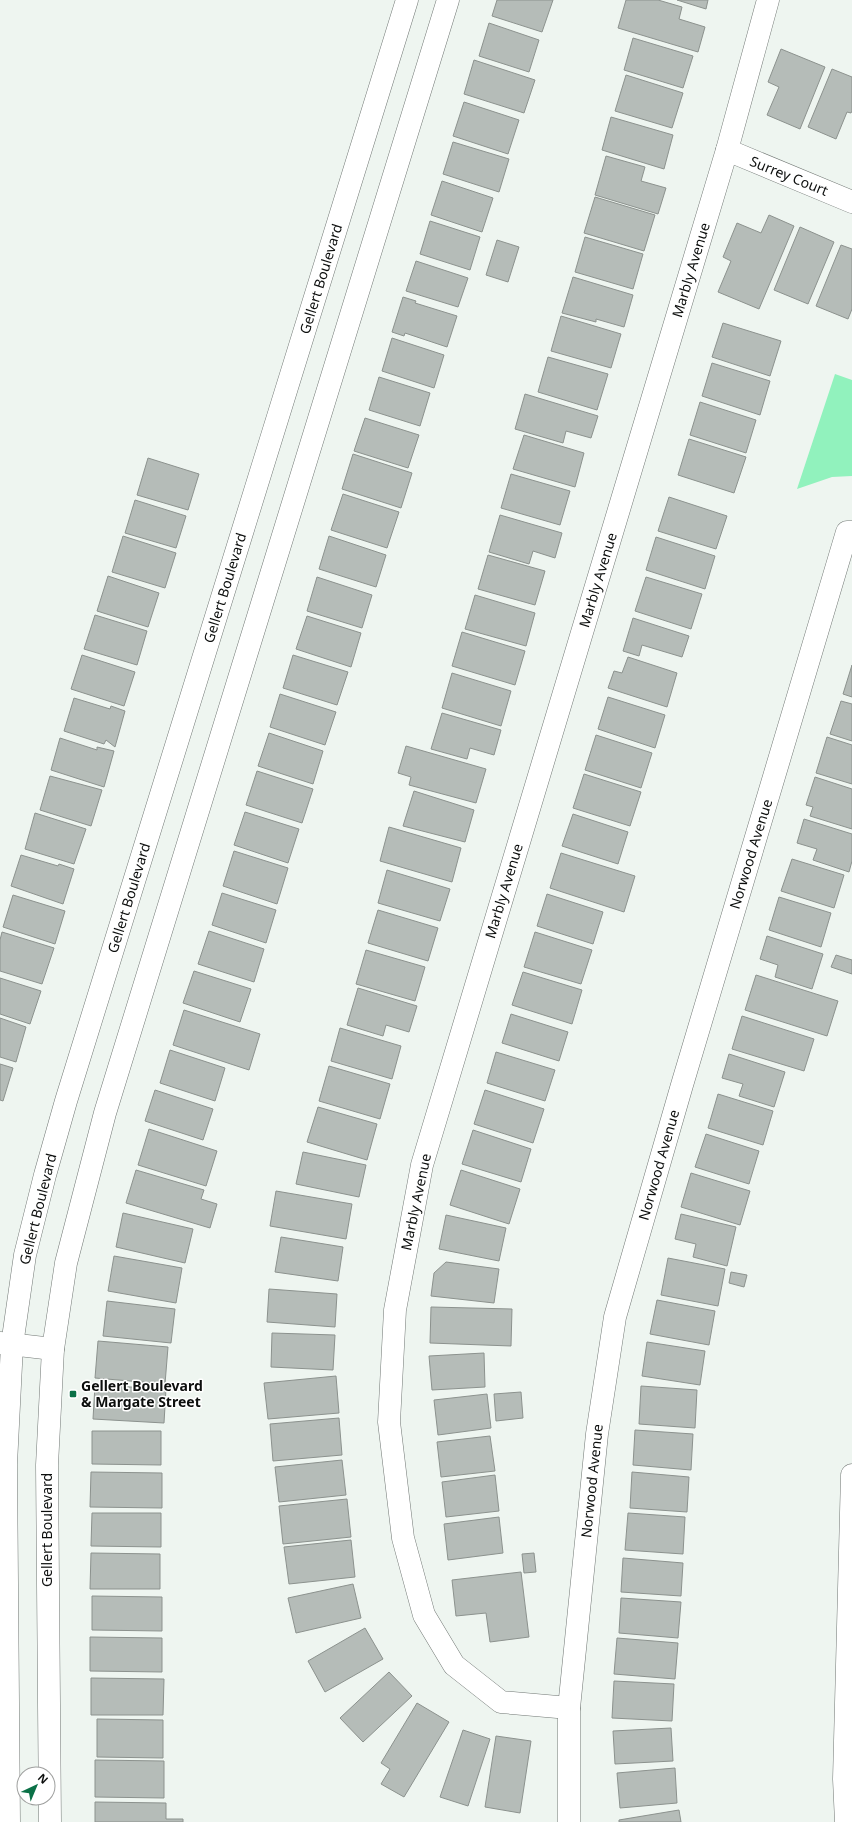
<svg xmlns="http://www.w3.org/2000/svg" width="852" height="1822" font-family="'Noto Sans',sans-serif">
<rect width="100%" height="100%" fill="#eef5f0"/>
<path fill="#91f2bd" d="M835 374 852 380V476L832 477 797 489Z"/>
<g fill="#b5bcb8" stroke="#8c928e">
<path d="M497 0H553L542 32 492 16Z"/>
<path d="M626 0H658L682 7 679 19 705 27 698 52 618 28Z"/>
<path d="M677 0H708L706 9Z"/>
<path d="M489 23 539 40 529 72 479 56Z"/>
<path d="M633 38 693 56 683 88 624 70Z"/>
<path d="M781 49 825 67 800 129 767 115 779 87 768 82Z"/>
<path d="M474 60 535 80 524 113 464 94Z"/>
<path d="M832 69 852 77V111L851 113 847 112 836 139 808 127Z"/>
<path d="M626 75 683 93 672 128 615 111Z"/>
<path d="M464 102 519 120 508 154 453 136Z"/>
<path d="M611 117 673 135 664 169 602 150Z"/>
<path d="M453 142 509 159 499 192 443 174Z"/>
<path d="M606 156 645 167 641 181 666 188 658 214 595 195Z"/>
<path d="M442 181 493 198 482 232 431 215Z"/>
<path d="M595 197 655 215 644 251 584 233Z"/>
<path d="M769 215 794 226 759 309 718 292 731 261 723 257 737 223 761 233Z"/>
<path d="M430 221 480 237 470 270 420 254Z"/>
<path d="M800 227 834 242 808 304 774 290Z"/>
<path d="M585 237 643 254 633 289 575 272Z"/>
<path d="M497 240 519 247 508 282 486 275Z"/>
<path d="M841 245 852 249V309L848 319 816 306Z"/>
<path d="M416 261 468 278 458 307 406 291Z"/>
<path d="M573 277 633 295 624 327 596 319V322L562 313Z"/>
<path d="M403 297 416 301 415 303 457 316 447 347 405 333 404 336 392 332Z"/>
<path d="M561 316 621 334 611 368 551 351Z"/>
<path d="M723 323 781 341 770 376 712 357Z"/>
<path d="M392 338 444 355 434 388 382 371Z"/>
<path d="M548 357 608 374 597 410 538 392Z"/>
<path d="M712 363 770 381 760 415 702 396Z"/>
<path d="M379 377 430 393 420 426 369 410Z"/>
<path d="M525 394 598 416 591 438 566 431 563 443 515 429Z"/>
<path d="M700 402 756 420 746 453 690 435Z"/>
<path d="M365 418 419 435 408 468 354 451Z"/>
<path d="M524 435 584 453 575 487 513 469Z"/>
<path d="M689 439 746 457 734 493 678 475Z"/>
<path d="M353 454 412 473 401 508 342 489Z"/>
<path d="M148 458 199 474 188 510 137 495Z"/>
<path d="M511 474 570 491 560 525 501 508Z"/>
<path d="M343 494 399 512 387 548 331 530Z"/>
<path d="M669 497 727 516 716 549 658 531Z"/>
<path d="M135 500 186 516 176 548 125 533Z"/>
<path d="M500 515 562 533 555 558 533 551 529 564 489 552Z"/>
<path d="M123 536 176 553 165 588 112 572Z"/>
<path d="M329 536 386 555 376 587 319 569Z"/>
<path d="M656 537 715 556 705 589 646 570Z"/>
<path d="M488 555 545 571 535 605 478 589Z"/>
<path d="M108 576 159 593 148 627 97 611Z"/>
<path d="M317 577 372 595 362 628 307 611Z"/>
<path d="M646 577 702 594 691 629 635 611Z"/>
<path d="M475 595 535 613 526 646 465 629Z"/>
<path d="M95 615 147 631 137 665 84 649Z"/>
<path d="M307 616 361 633 351 667 296 649Z"/>
<path d="M633 618 689 636 682 657 642 645 639 656 623 651Z"/>
<path d="M462 632 525 651 515 685 452 666Z"/>
<path d="M82 655 135 672 124 706 71 689Z"/>
<path d="M293 655 348 672 337 705 283 688Z"/>
<path d="M628 657 677 673 667 707 608 688 614 671 622 673Z"/>
<path d="M852 665V697L843 694Z"/>
<path d="M452 673 511 691 501 726 442 708Z"/>
<path d="M280 694 336 712 325 745 270 727Z"/>
<path d="M608 697 665 715 655 748 598 729Z"/>
<path d="M74 698 110 709 111 706 125 711 115 747 106 740 104 744 64 731Z"/>
<path d="M841 701 852 704V741L830 734Z"/>
<path d="M442 713 501 730 494 755 470 748 467 759 431 749Z"/>
<path d="M269 733 323 751 313 784 258 766Z"/>
<path d="M596 735 652 753 641 788 585 770Z"/>
<path d="M827 737 852 745V784L816 773Z"/>
<path d="M60 738 97 750V747L114 751 104 787 51 770Z"/>
<path d="M406 746 486 769 476 803 409 785 411 777 398 773Z"/>
<path d="M257 771 313 789 302 823 246 805Z"/>
<path d="M584 774 641 792 630 826 573 808Z"/>
<path d="M50 776 102 790 91 826 40 810Z"/>
<path d="M815 777 852 789V829L810 816 813 807 806 805Z"/>
<path d="M414 791 474 810 465 842 403 826Z"/>
<path d="M245 812 299 829 288 863 234 845Z"/>
<path d="M35 813 86 829 74 864 25 849Z"/>
<path d="M573 814 628 832 618 864 562 846Z"/>
<path d="M804 819 852 834V861L849 872 813 860 817 849 797 843Z"/>
<path d="M389 827 461 848 452 882 380 861Z"/>
<path d="M234 851 288 868 277 904 223 886Z"/>
<path d="M561 853 635 876 624 912 550 888Z"/>
<path d="M21 855 58 866 59 864 74 869 63 904 11 886Z"/>
<path d="M792 859 844 875 834 908 781 891Z"/>
<path d="M387 870 450 889 440 921 378 903Z"/>
<path d="M222 893 276 910 266 943 212 925Z"/>
<path d="M547 894 603 912 593 944 537 926Z"/>
<path d="M13 895 65 911 55 944 3 927Z"/>
<path d="M779 897 831 913 821 947 769 930Z"/>
<path d="M378 910 438 928 428 961 368 943Z"/>
<path d="M209 931 264 949 254 982 198 964Z"/>
<path d="M2 932 54 948 42 984 0 971V940Z"/>
<path d="M535 932 592 950 581 984 524 967Z"/>
<path d="M767 936 823 954 812 989 775 977 778 965 760 959Z"/>
<path d="M366 950 425 967 415 1001 356 984Z"/>
<path d="M836 955 852 960V974L831 967Z"/>
<path d="M194 971 251 989 240 1022 183 1003Z"/>
<path d="M523 972 582 990 572 1024 512 1005Z"/>
<path d="M756 975 838 1001 827 1036 745 1010Z"/>
<path d="M0 978 41 991 30 1024 0 1014Z"/>
<path d="M358 988 417 1006 409 1032 386 1025 383 1036 347 1025Z"/>
<path d="M184 1010 260 1034 249 1070 173 1045Z"/>
<path d="M511 1014 568 1032 559 1061 502 1043Z"/>
<path d="M742 1016 814 1039 804 1071 732 1049Z"/>
<path d="M0 1018 26 1027 16 1062 0 1057Z"/>
<path d="M340 1028 401 1046 392 1079 331 1061Z"/>
<path d="M170 1050 225 1068 215 1101 160 1083Z"/>
<path d="M496 1052 555 1070 545 1101 487 1083Z"/>
<path d="M729 1054 785 1072 774 1107 739 1096 743 1084 722 1078Z"/>
<path d="M0 1064 13 1068 3 1101 0 1100Z"/>
<path d="M329 1066 390 1084 380 1119 319 1101Z"/>
<path d="M155 1090 213 1109 203 1140 145 1121Z"/>
<path d="M485 1090 544 1109 533 1143 474 1124Z"/>
<path d="M718 1094 773 1111 763 1145 708 1128Z"/>
<path d="M318 1107 377 1124 367 1160 307 1142Z"/>
<path d="M149 1129 217 1151 206 1186 138 1165Z"/>
<path d="M473 1130 531 1149 521 1182 462 1164Z"/>
<path d="M706 1134 759 1151 749 1184 695 1167Z"/>
<path d="M303 1152 366 1165 359 1197 296 1184Z"/>
<path d="M136 1170 204 1190 201 1199 217 1204 210 1228 126 1203Z"/>
<path d="M461 1170 520 1189 509 1224 450 1205Z"/>
<path d="M691 1173 750 1191 740 1225 681 1207Z"/>
<path d="M276 1191 352 1204 346 1239 270 1226Z"/>
<path d="M123 1213 193 1229 185 1263 116 1247Z"/>
<path d="M681 1214 736 1227 727 1266 693 1257 696 1244 675 1239Z"/>
<path d="M446 1215 506 1228 499 1261 439 1249Z"/>
<path d="M281 1237 343 1247 338 1281 275 1272Z"/>
<path d="M114 1256 182 1268 176 1303 108 1291Z"/>
<path d="M668 1258 725 1269 718 1306 661 1295Z"/>
<path d="M446 1262 499 1269 494 1303 431 1296 434 1273Z"/>
<path d="M731 1272 747 1275 744 1287 729 1283Z"/>
<path d="M269 1289 337 1294 335 1327 267 1322Z"/>
<path d="M657 1300 715 1311 709 1345 650 1334Z"/>
<path d="M107 1301 175 1309 171 1343 103 1336Z"/>
<path d="M431 1307 512 1309 511 1346 430 1343Z"/>
<path d="M272 1333 335 1335 333 1370 271 1367Z"/>
<path d="M98 1341 168 1347 165 1384 95 1378Z"/>
<path d="M647 1342 705 1351 700 1385 642 1376Z"/>
<path d="M484 1353 485 1387 432 1390 429 1356Z"/>
<path d="M336 1376 339 1413 268 1419 264 1383Z"/>
<path d="M95 1385 166 1389 164 1423 93 1419Z"/>
<path d="M641 1386 697 1390 695 1428 639 1424Z"/>
<path d="M521 1392 523 1418 496 1421 494 1394Z"/>
<path d="M487 1394 491 1428 438 1435 434 1400Z"/>
<path d="M339 1418 342 1455 273 1461 270 1424Z"/>
<path d="M635 1430 693 1434 691 1470 633 1465Z"/>
<path d="M92 1431H161V1465L92 1464Z"/>
<path d="M490 1436 495 1471 441 1477 437 1442Z"/>
<path d="M342 1460 346 1495 279 1502 275 1467Z"/>
<path d="M91 1472 162 1473V1508L90 1507Z"/>
<path d="M632 1472 689 1477 687 1512 630 1508Z"/>
<path d="M495 1475 499 1511 446 1517 442 1482Z"/>
<path d="M347 1499 351 1537 283 1544 279 1506Z"/>
<path d="M92 1513H161V1547L91 1546Z"/>
<path d="M628 1513 685 1517 683 1554 625 1550Z"/>
<path d="M499 1517 503 1553 448 1560 444 1524Z"/>
<path d="M351 1540 355 1577 289 1584 284 1547Z"/>
<path d="M91 1553 160 1554V1589H90Z"/>
<path d="M534 1553 536 1572 524 1573 522 1554Z"/>
<path d="M623 1558 683 1563 681 1596 621 1592Z"/>
<path d="M521 1572 529 1637 490 1642 486 1613 456 1616 452 1580Z"/>
<path d="M353 1584 361 1618 296 1633 288 1598Z"/>
<path d="M92 1596 162 1597V1631L92 1630Z"/>
<path d="M621 1598 681 1602 678 1638 619 1633Z"/>
<path d="M365 1628 383 1659 325 1692 308 1661Z"/>
<path d="M90 1637 162 1638V1672L90 1671Z"/>
<path d="M617 1638 678 1643 675 1679 614 1674Z"/>
<path d="M389 1672 412 1696 363 1742 340 1718Z"/>
<path d="M91 1678 164 1679 163 1715H91Z"/>
<path d="M614 1681 674 1684 672 1721 612 1718Z"/>
<path d="M417 1703 449 1722 404 1797 381 1784 390 1769 381 1763Z"/>
<path d="M97 1719 163 1720V1758L97 1757Z"/>
<path d="M671 1728 673 1761 615 1764 613 1731Z"/>
<path d="M463 1730 490 1739 468 1806 440 1797Z"/>
<path d="M496 1736 531 1741 520 1813 485 1807Z"/>
<path d="M95 1760 164 1761V1798L95 1797Z"/>
<path d="M675 1768 677 1803 620 1808 617 1773Z"/>
<path d="M95 1802 166 1803V1819H183V1822H95Z"/>
<path d="M679 1810 681 1822H619V1820Z"/>
</g>
<g fill="none" stroke-linecap="round" stroke-linejoin="round">
<defs>
<g id="minor">
<path d="M727 150 852 202"/>
<path d="M0 1343 53 1349"/>
<path d="M569 1708 501 1702 454 1665 424 1615 403 1538 389 1422 395 1310 422 1165 727 150 768 0"/>
<path d="M569 1822V1708L597 1434 615 1317 682 1085 847 532H852"/>
<path d="M846 1822 844 1779 852 1475"/>
</g>
<g id="secondary">
<path d="M9 1822 6 1464 12 1345 25 1255 45 1175 66 1101 407 0"/>
<path d="M50 1822 47 1465 53 1349 66 1263 105 1113 448 0"/>
</g>
</defs>
<use href="#minor" stroke="#727875" stroke-width="23"/>
<use href="#secondary" stroke="#727875" stroke-width="23"/>
<use href="#minor" stroke="#fff" stroke-width="22"/>
<use href="#secondary" stroke="#fff" stroke-width="22"/>
</g>
<rect fill="#0b7147" stroke="#fff" stroke-width="1.5" x="69" y="1390" width="8" height="8" rx="2"/>
<g text-anchor="middle" stroke-width="3" stroke-linejoin="round" paint-order="stroke">
<g font-size="14" fill="#0c0e0d" stroke="#fff">
<text transform="translate(789 176) rotate(22)" y="5">Surrey Court</text>
<text transform="translate(691 270) rotate(-73)" y="5">Marbly Avenue</text>
<text transform="translate(321 279) rotate(-73)" y="5">Gellert Boulevard</text>
<text transform="translate(598 580) rotate(-73)" y="5">Marbly Avenue</text>
<text transform="translate(225 588) rotate(-73)" y="5">Gellert Boulevard</text>
<text transform="translate(751 854) rotate(-73)" y="5">Norwood Avenue</text>
<text transform="translate(504 891) rotate(-73)" y="5">Marbly Avenue</text>
<text transform="translate(129 898) rotate(-73)" y="5">Gellert Boulevard</text>
<text transform="translate(659 1165) rotate(-74)" y="5">Norwood Avenue</text>
<text transform="translate(416 1202) rotate(-78)" y="5">Marbly Avenue</text>
<text transform="translate(38 1209) rotate(-76)" y="5">Gellert Boulevard</text>
<text transform="translate(592 1481) rotate(-84)" y="5">Norwood Avenue</text>
<text transform="translate(47 1530) rotate(-90)" y="5">Gellert Boulevard</text>
</g>
<g font-size="14" font-weight="bold" fill="#0c0e0d" stroke="#fff" text-anchor="start">
<text x="81" y="1391">Gellert Boulevard<tspan x="81" dy="16">&amp; Margate Street</tspan></text>
</g>
</g>
<g transform="translate(36 1786) rotate(44)"><circle r="19" fill="#ffffff" stroke="#9e9f9e"/>
<path d="M0-3L7 15L0 10L-7 15Z" fill="#0b7147"/>
<text y="-6" font-size="11" font-weight="bold" text-anchor="middle" fill="#0c0e0d">N</text>
</g>
</svg>
